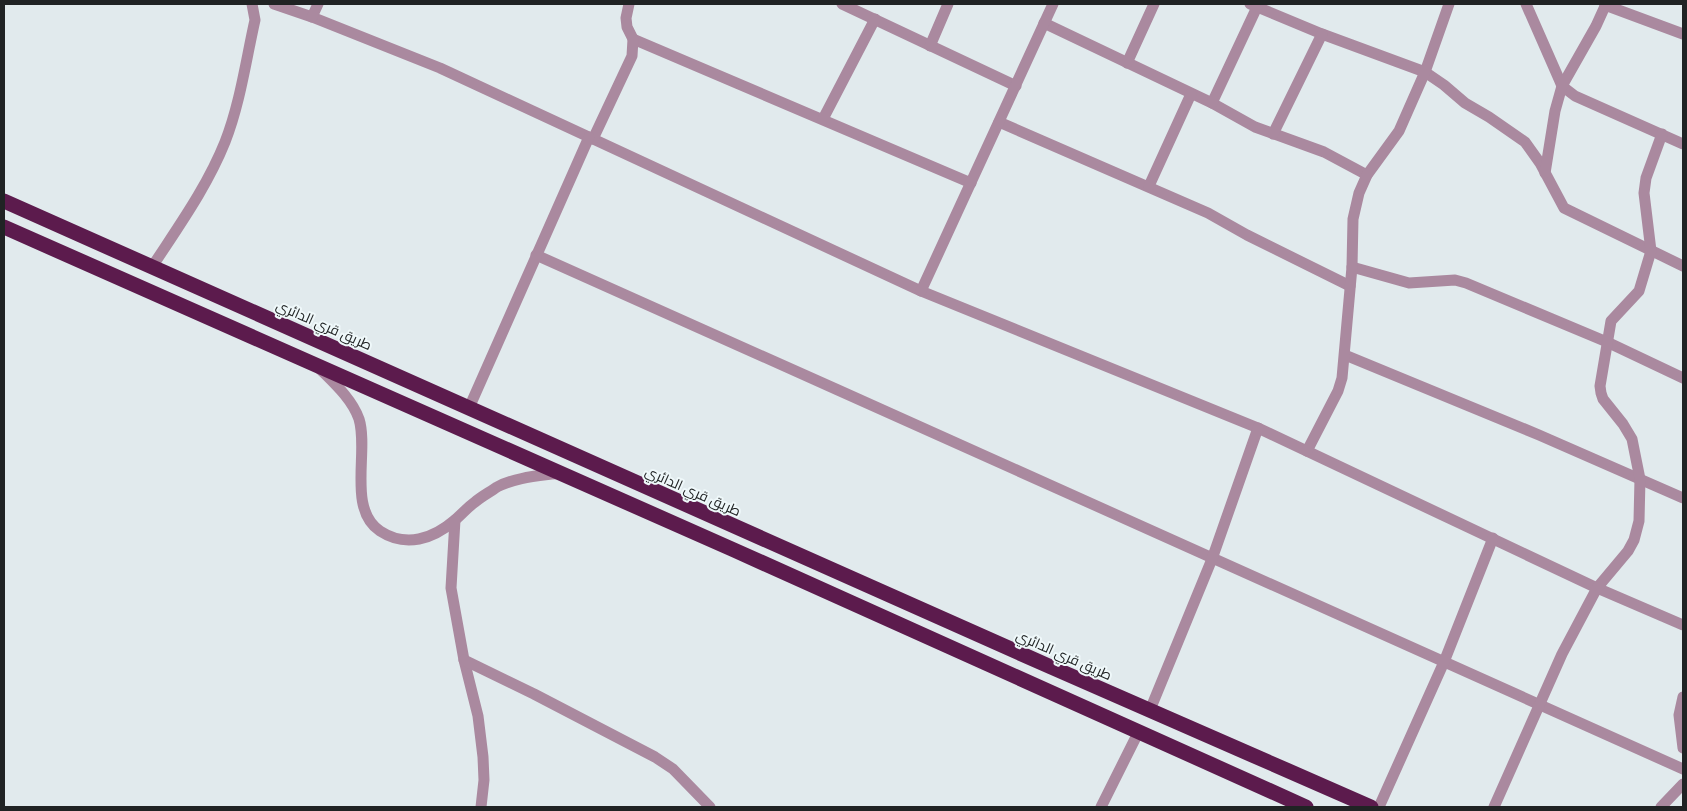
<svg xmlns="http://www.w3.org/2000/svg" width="1687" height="811" font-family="Ubuntu,Cairo,sans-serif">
<rect width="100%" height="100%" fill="#e1eaed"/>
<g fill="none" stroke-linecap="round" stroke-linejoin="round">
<g stroke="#aa899f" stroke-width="11">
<path d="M274 4 312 17 440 68 921 291 1258 428 1597 588 1683 625"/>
<path d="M842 4 1016 86"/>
<path d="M1250 4 1322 34 1425 72 1444 85 1465 103 1489 117 1525 142 1540 163 1564 208 1683 266"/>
<path d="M1526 4 1559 79 1562 86 1575 96 1683 144"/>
<path d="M1605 5 1683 34"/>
<path d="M312 17 318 4"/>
<path d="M1044 23 1212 103 1255 127 1324 152 1367 175"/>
<path d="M633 39 971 183"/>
<path d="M930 46 948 4"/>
<path d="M1127 63 1154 4"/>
<path d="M1212 103 1257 7"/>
<path d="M823 119 875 19"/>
<path d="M999 122 1208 213 1247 235 1350 286"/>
<path d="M1273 134 1322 34"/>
<path d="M593 139 632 56 633 39 627 27 626 18 629 4"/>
<path d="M1545 173 1555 111 1562 86 1596 26 1606 4"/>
<path d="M1149 186 1191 94"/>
<path d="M536 255C919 425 1300 600 1683 769"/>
<path d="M152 267C178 227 207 187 225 142 240 104 246 60 255 20L252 4"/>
<path d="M1352 267 1409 283 1455 280 1466 283 1607 342 1683 378"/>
<path d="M921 291 1053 4"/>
<path d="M1345 355 1539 435 1683 498"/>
<path d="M320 369C334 383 352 399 359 419 369 451 347 509 380 531 406 548 433 539 455 520 462 514 468 507 475 502 482 496 490 492 497 487 516 477 539 476 560 473"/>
<path d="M469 408 589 137"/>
<path d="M1307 451 1338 391 1342 378 1352 267 1353 219 1359 193 1367 175 1399 131 1425 72 1449 4"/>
<path d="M455 520 451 588 464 660 478 716 483 757 484 780 481 807"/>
<path d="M464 660 534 694 655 757 673 769 710 807"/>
<path d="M1683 697 1679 715 1683 748"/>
<path d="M1150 710 1212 559 1258 428"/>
<path d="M1101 807 1139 731"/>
<path d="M1379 807 1444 662 1493 538"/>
<path d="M1494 807 1562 654 1597 588 1628 551 1634 540 1639 521 1640 479 1632 439 1623 424 1603 399 1601 393 1600 386 1611 321 1639 291 1651 251 1644 193 1646 178 1662 134"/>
<path d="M1661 807 1683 784"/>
</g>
<g stroke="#5c1b4d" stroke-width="15">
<path d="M4 201 1051 667 1371 807"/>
<path d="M4 227 734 550 1306 807"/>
</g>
</g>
<g text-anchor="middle" stroke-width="4" stroke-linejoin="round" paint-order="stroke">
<g font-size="14" fill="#202324" stroke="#eff8fa">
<text transform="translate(324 325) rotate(24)" y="5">طريق قري الدائري</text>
<text transform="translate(693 491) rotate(24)" y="5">طريق قري الدائري</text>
<text transform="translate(1064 655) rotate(24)" y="5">طريق قري الدائري</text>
</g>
</g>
<rect width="1687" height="811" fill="none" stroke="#202324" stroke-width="10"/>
</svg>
